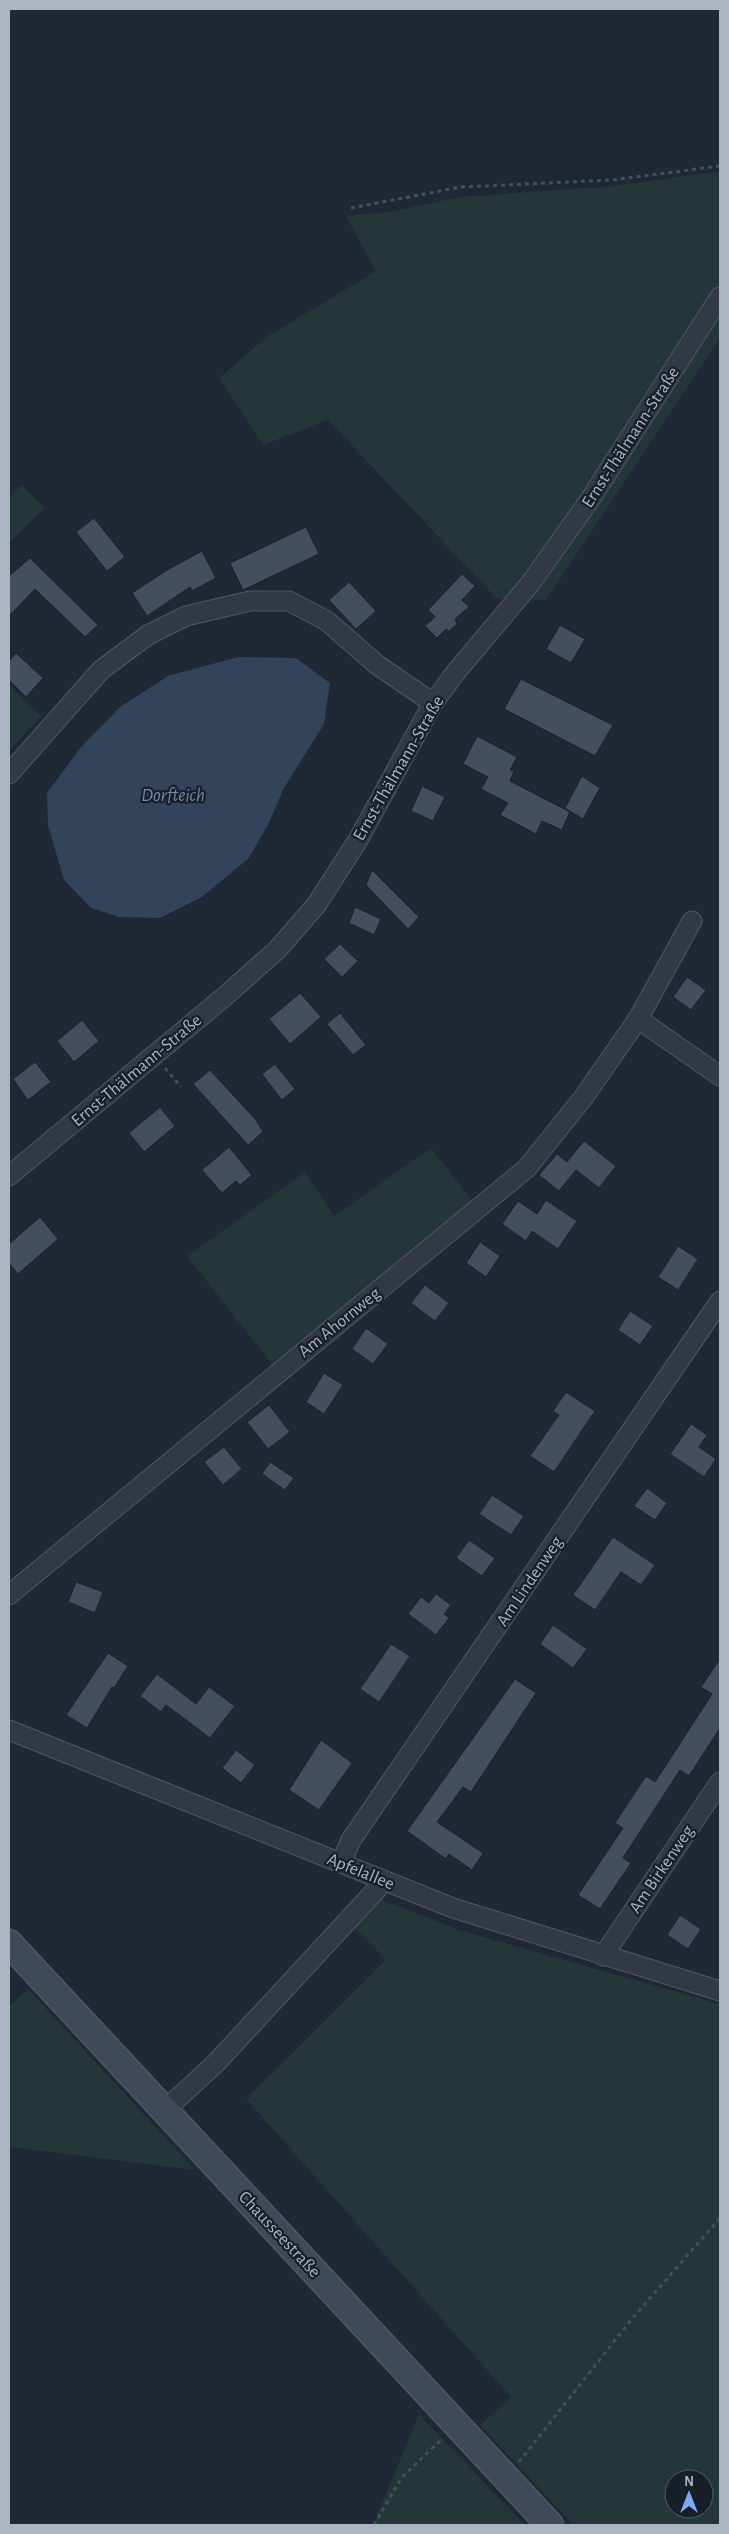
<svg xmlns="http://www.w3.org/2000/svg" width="729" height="2534" font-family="'Alegreya Sans',sans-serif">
<rect width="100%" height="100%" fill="#1f2834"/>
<g fill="#243637" fill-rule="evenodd">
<path d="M720 171V338L546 600 496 598 328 420 263 445 219 378 268 336 376 271 346 216 389 212 460 197 615 186Z"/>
<path d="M22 485 45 508 9 543V497Z"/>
<path d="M9 685 41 716 9 751Z"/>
<path d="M431 1148 473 1201 274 1367 187 1256 305 1172 334 1216Z"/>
<path d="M380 1899 459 1930 720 2004V2525H573L480 2425 511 2397 246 2099 386 1960 354 1927ZM674 2479H704V2509H674Z"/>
<path d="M28 1989 195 2170 9 2147V2007Z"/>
<path d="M419 2414 432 2428 525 2525H373Z"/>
</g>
<path fill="#33435b" d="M238 657 296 658 330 683 324 724 284 788 269 823 249 858 202 897 160 918 119 917 91 908 64 880 48 825 47 793 81 747 120 707 168 676Z"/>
<g fill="#454e5e" stroke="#1a212b">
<path d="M94 518 125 557 107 571 76 532Z"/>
<path d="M306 527 319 554 243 590 230 563Z"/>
<path d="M202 551 216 578 192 591 190 587 147 616 132 593 167 570Z"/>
<path d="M30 558 98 625 85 637 35 589 9 616V576Z"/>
<path d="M462 574 475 586 462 600 469 607 455 619 457 624 449 631 446 629 437 638 425 626 435 617 428 610Z"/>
<path d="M349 582 376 611 356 629 329 600Z"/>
<path d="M560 625 585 639 571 663 546 649Z"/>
<path d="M16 653 43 678 26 697 9 680V661Z"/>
<path d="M521 679 613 725 595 756 504 709Z"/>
<path d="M477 736 517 757 510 770 514 771 510 781 570 812 562 830 542 821 536 834 500 815 508 803 481 789 488 777 463 764Z"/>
<path d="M582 776 600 788 583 819 565 808Z"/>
<path d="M422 786 445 797 433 821 411 811Z"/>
<path d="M372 870 419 917 408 929 366 885Z"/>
<path d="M355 907 381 919 374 935 349 923Z"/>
<path d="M340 944 358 961 342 977 324 959Z"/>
<path d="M687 977 706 990 691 1010 673 997Z"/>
<path d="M300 993 321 1017 290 1044 269 1019Z"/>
<path d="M340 1013 366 1045 353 1055 327 1024Z"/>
<path d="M82 1020 99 1041 74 1062 57 1041Z"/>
<path d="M35 1062 51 1082 28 1100 13 1079Z"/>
<path d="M275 1064 295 1089 282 1100 262 1074Z"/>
<path d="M210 1070 256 1120 263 1132 248 1145 193 1084Z"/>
<path d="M160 1107 175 1126 144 1152 129 1133Z"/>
<path d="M584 1141 616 1166 599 1188 576 1170 559 1191 539 1175 557 1154 567 1162Z"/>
<path d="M229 1147 252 1175 240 1185 236 1181 222 1193 202 1170Z"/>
<path d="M546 1200 577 1221 558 1249 532 1231 526 1241 502 1224 518 1201 537 1214Z"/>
<path d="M40 1217 58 1239 18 1274 9 1263V1244Z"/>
<path d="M480 1242 500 1256 486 1277 466 1263Z"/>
<path d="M678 1246 698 1259 678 1290 658 1277Z"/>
<path d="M425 1285 449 1303 435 1321 411 1303Z"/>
<path d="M630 1311 653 1326 640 1345 618 1330Z"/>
<path d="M366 1328 388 1344 373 1364 352 1349Z"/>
<path d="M324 1373 343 1385 324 1414 306 1402Z"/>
<path d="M566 1392 595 1411 554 1472 530 1456 559 1415 553 1411Z"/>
<path d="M269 1405 290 1432 268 1449 247 1422Z"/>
<path d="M691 1424 707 1435 699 1447 716 1459 704 1477 670 1454Z"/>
<path d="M224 1447 242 1469 223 1485 204 1462Z"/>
<path d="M270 1462 294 1478 285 1490 262 1474Z"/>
<path d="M647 1488 667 1503 655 1520 634 1506Z"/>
<path d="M492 1495 524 1516 511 1535 479 1514Z"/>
<path d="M613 1537 655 1565 641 1585 621 1572 595 1610 573 1595Z"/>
<path d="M469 1540 495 1558 482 1576 456 1558Z"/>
<path d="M76 1582 103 1592 95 1613 68 1602Z"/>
<path d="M436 1594 451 1605 444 1614 449 1618 436 1635 408 1614 421 1597 429 1603Z"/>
<path d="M553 1625 587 1649 573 1668 540 1644Z"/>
<path d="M391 1644 410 1656 379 1702 360 1689Z"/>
<path d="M108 1653 128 1666 114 1688 112 1687 87 1728 66 1715Z"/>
<path d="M720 1659V1728L689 1776 680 1770 623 1858 631 1863 600 1909 578 1895 623 1828 615 1823 646 1776 655 1782 712 1694 701 1687Z"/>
<path d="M157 1674 196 1704 209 1687 235 1706 210 1738 166 1705 161 1712 140 1696Z"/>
<path d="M515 1679 536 1693 471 1792 463 1787 437 1822 483 1853 472 1870 449 1854 446 1859 407 1831Z"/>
<path d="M321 1740 352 1763 319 1810 289 1790Z"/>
<path d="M236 1750 255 1765 241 1783 222 1768Z"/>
<path d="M680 1915 701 1929 688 1949 667 1935Z"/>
</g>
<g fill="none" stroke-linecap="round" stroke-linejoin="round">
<defs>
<g id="street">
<path d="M9 774 101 670 148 635 186 616 250 601H289L327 621 376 664 433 703"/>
<path d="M638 1019 720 1076"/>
<path d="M9 1176 224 997 277 950 317 904 358 840 433 703 456 672 530 584 591 498 720 297"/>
<path d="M9 1595 527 1168 583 1098 638 1019 692 921"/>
<path d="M9 1730 453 1908 720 1991"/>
<path d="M341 1863 351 1840 720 1301"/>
<path d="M603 1956 720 1782"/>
<path d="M165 2110 216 2063 377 1889 381 1880"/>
</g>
<path id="secondary" d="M9 1943 550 2525"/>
</defs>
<use href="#street" stroke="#505763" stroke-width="21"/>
<use href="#secondary" stroke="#505763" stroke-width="29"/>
<g stroke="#405255" stroke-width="3" stroke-dasharray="4 4" stroke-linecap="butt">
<path d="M351 208 461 187 612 180 720 166"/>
<path d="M165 1068 181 1087"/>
<path d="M519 2462 631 2320 720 2218"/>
<path d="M374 2525 401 2478 441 2440"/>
</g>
<use href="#street" stroke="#323945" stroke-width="19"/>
<use href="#secondary" stroke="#404958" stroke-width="26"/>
</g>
<g text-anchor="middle" stroke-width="4.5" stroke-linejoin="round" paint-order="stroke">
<g font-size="18" fill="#acb4c2" stroke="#181f29">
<text transform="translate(630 437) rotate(-57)" y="6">Ernst-Thälmann-Straße</text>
<text transform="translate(398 768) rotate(-60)" y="6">Ernst-Thälmann-Straße</text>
<text transform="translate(136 1070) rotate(-40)" y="6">Ernst-Thälmann-Straße</text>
<text transform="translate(339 1322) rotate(-39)" y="6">Am Ahornweg</text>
<text transform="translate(529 1581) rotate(-56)" y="6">Am Lindenweg</text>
<text transform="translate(661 1869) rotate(-56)" y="6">Am Birkenweg</text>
<text transform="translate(361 1871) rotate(22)" y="6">Apfelallee</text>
<text transform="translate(280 2234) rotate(47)" y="6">Chausseestraße</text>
</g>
<g font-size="19" font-style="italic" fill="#758aaa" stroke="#181f29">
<text x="173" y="801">Dorfteich</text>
</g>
</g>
<rect width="729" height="2534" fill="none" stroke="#acb4c2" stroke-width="20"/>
<g transform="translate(689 2494)"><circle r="24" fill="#181f29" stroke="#535b66"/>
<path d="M0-4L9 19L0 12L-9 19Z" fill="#80a9f3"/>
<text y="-8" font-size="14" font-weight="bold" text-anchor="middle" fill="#acb4c2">N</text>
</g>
</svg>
